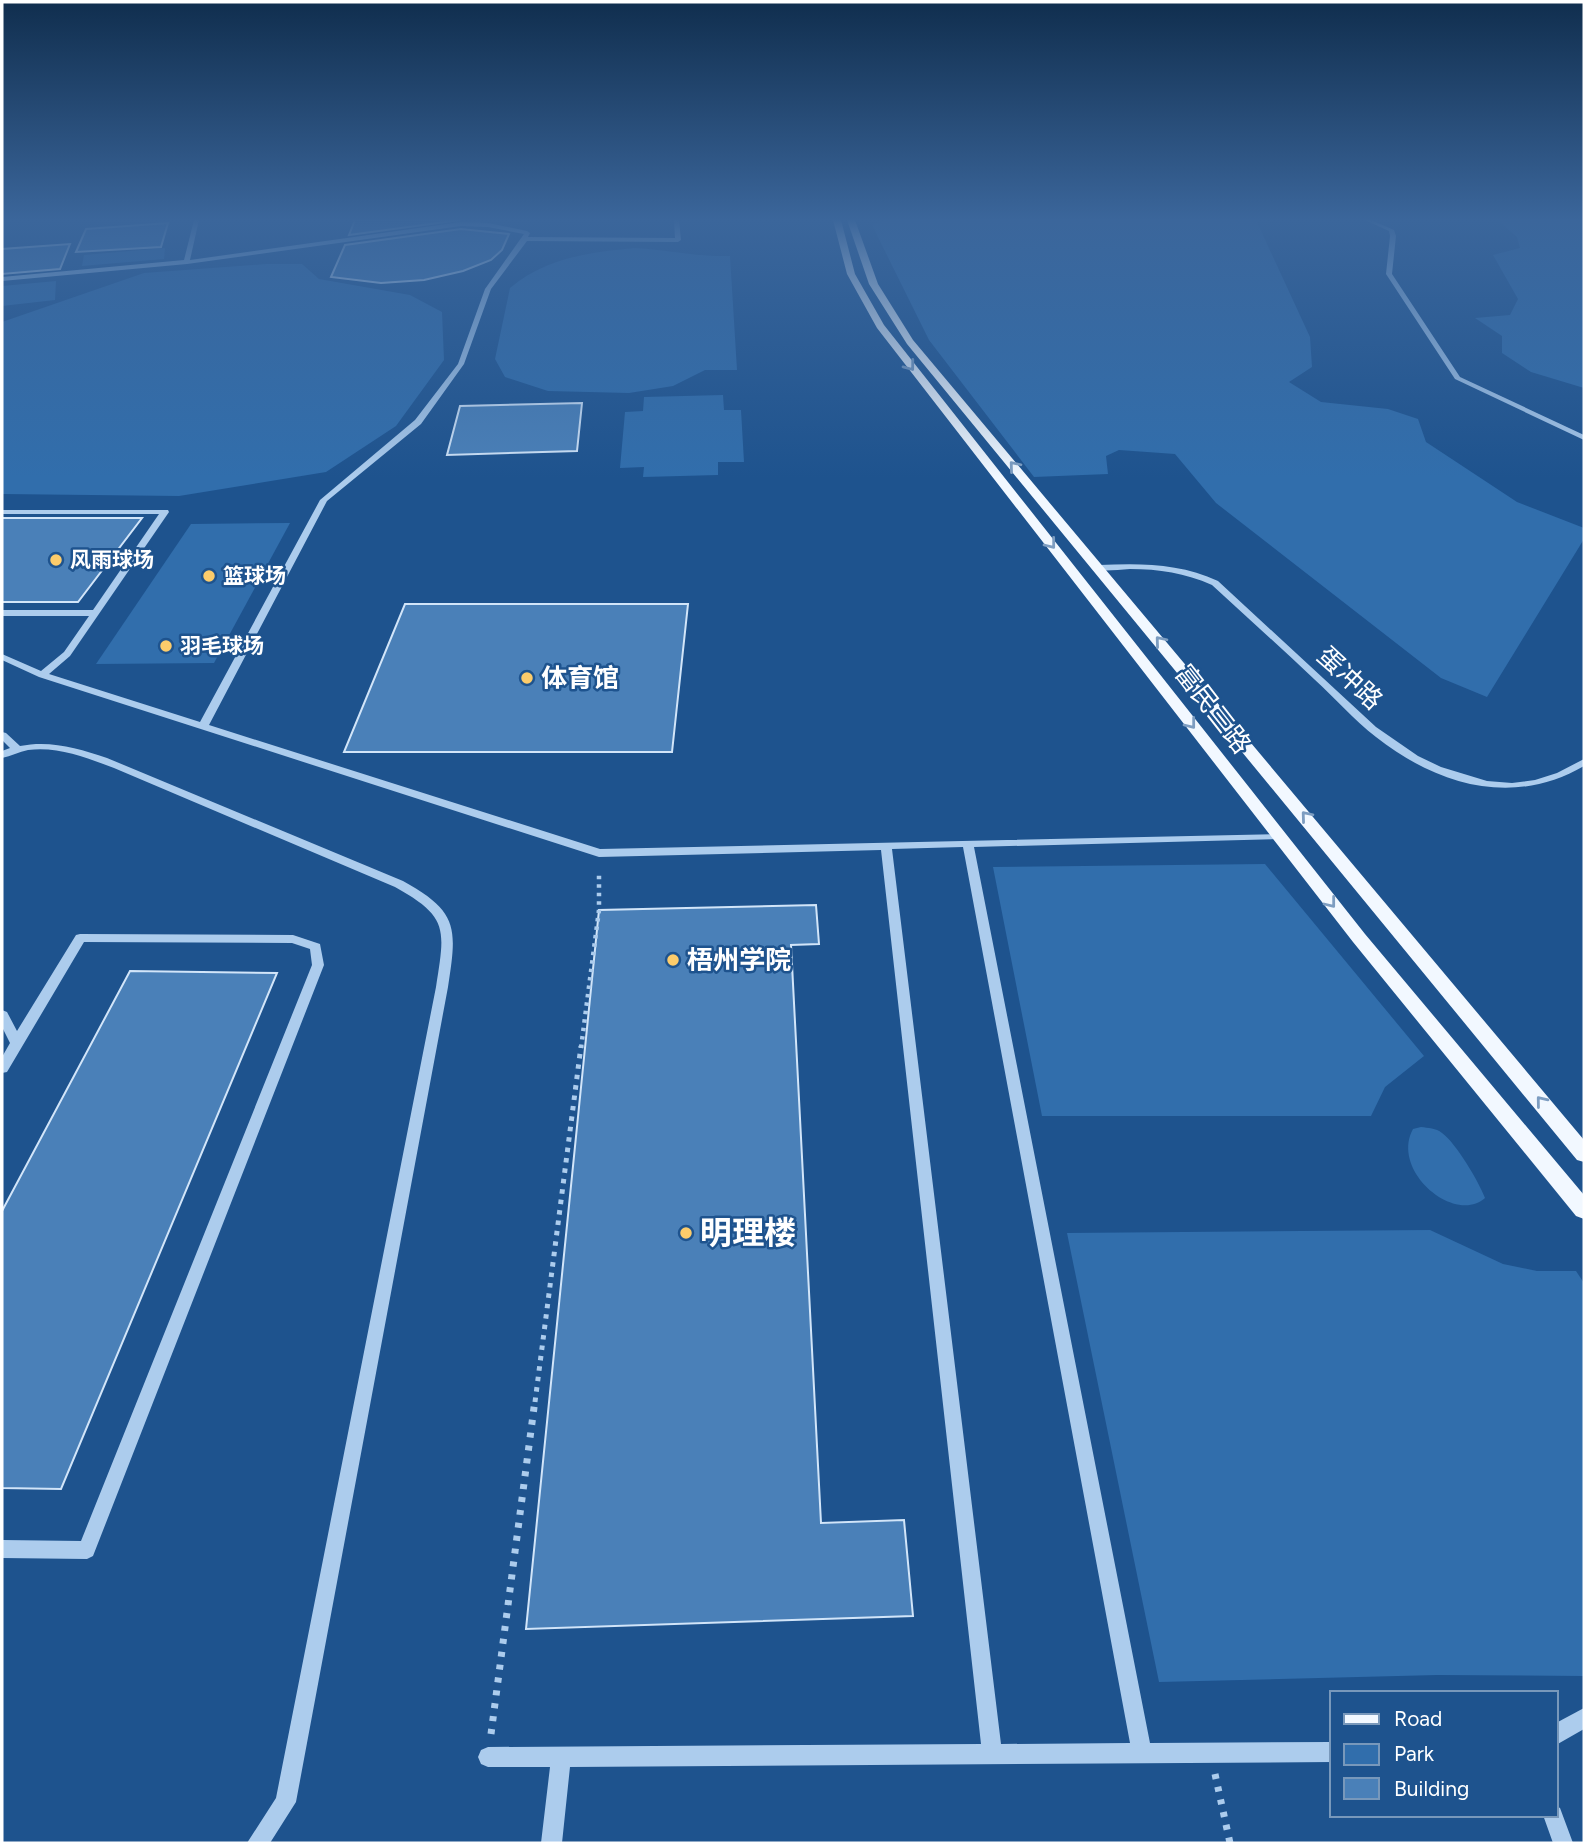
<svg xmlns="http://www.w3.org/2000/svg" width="1586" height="1845" font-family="Figtree,'Noto Sans SC',sans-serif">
<rect width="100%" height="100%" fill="#1e538e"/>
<g fill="#316eac">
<path d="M886 220H1256L1310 337 1312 367 1289 382 1321 402 1388 409 1418 419 1426 442 1517 502 1584 528V539L1487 697 1441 678 1216 503 1175 454 1119 450 1106 456 1108 474 1034 477 929 340 872 225Z"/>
<path d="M1497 220H1584V388L1531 372 1502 353V336L1475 318 1510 315 1518 299 1493 255 1520 248 1517 237Z"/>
<path d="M165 248 164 259 82 266 84 255Z"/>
<path d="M635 248C667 250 698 257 730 256L737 370H705L673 386 629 393 548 391 505 377 495 359 510 288C545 258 590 252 635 248Z"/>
<path d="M266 264H302L319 279 410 295 442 312 444 360 396 426 326 472 179 496 2 494V322L144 273Z"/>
<path d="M56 281 55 300 2 306V286Z"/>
<path d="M723 395 724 410H741L744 462H718V475L643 477 644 467 620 468 625 412 643 411 644 397Z"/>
<path d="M290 523 214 663 96 664 191 524Z"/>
<path d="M1265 864 1424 1056 1385 1087 1371 1116H1042L993 867Z"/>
<path d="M1421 1127C1428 1128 1436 1128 1442 1133 1456 1143 1479 1182 1485 1198 1455 1225 1390 1171 1413 1129Z"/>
<path d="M1430 1230 1503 1264 1537 1271H1576L1584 1283V1676L1437 1675 1159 1682 1067 1233Z"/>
</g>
<g fill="#4a80b8" stroke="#d2e5f9" stroke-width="2">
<path d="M355 220H460L349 235Z"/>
<path d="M168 223 161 247 76 252 86 229Z"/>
<path d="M461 229 509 234 502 250 491 260 463 271 424 280 381 283 331 277 345 245Z"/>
<path d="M70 244 60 269 2 274V249Z"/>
<path d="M582 403 577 451 447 455 460 406Z"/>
<path d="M2 518H142L78 602H2Z"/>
<path d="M405 604H688L672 752H344Z"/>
<path d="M816 905 819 944 791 945 821 1523 904 1520 913 1616 526 1629 599 910Z"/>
<path d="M130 971 277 973 61 1489 2 1488V1211Z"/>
</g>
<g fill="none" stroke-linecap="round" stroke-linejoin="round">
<path stroke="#accced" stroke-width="4.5" stroke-dasharray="3.5 5" stroke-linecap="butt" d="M581 1048 599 910V871"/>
<path stroke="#accced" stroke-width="5" stroke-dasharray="4.5 6" stroke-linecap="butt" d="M535 1402 581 1046"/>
<g stroke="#accced" stroke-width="7" stroke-dasharray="5 8" stroke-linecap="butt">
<path d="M491 1734 535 1400"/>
<path d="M1215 1774 1230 1843"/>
</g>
<g fill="#accced" fill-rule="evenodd">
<path d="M194 220H199L190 260 461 222 488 223 527 231 530 233 528 237 675 238 674 220H679L681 240 678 242 527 241 491 289 464 364 421 424 327 501 209 725 600 849 1283 834 1285 836 1283 838 1279 839 974 847 1150 1743 1332 1742V1762L570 1767 562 1843H541L550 1767H488L481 1764 478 1757 481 1750 488 1747 981 1744 881 850 599 857 39 677 2 660V654L41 671 64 652 89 616H2V610H93L159 514H2V510H168L169 512 70 656 49 674 200 722 320 500 415 420 458 364 485 289 524 234 488 227 461 226 187 264 2 281V277L184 260ZM963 847 1130 1743 1001 1744 892 849Z"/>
<path d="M1365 220H1371L1394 230 1396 236 1392 274 1460 377 1584 435V440L1455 379 1386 274 1390 236 1389 231Z"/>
<path d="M1099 565C1140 563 1180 563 1218 581L1376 727 1418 756 1441 767 1487 781 1512 783 1535 780 1557 773 1584 759V766C1514 807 1438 786 1376 737 1354 720 1335 698 1314 679 1280 647 1246 616 1212 585 1185 573 1159 569 1130 569 1118 570 1107 571 1096 570V566Z"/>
<path d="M2 732 6 733 20 746C50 740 78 748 107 758L403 881C459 912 457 928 448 987L296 1802 270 1843H247L276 1798 436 987C445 929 449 917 395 887L114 768C87 758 58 746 28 750 19 752 11 756 2 758V751L10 748 2 740Z"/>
<path d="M80 934 293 935 320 944 324 965 93 1556 87 1559 2 1558V1540L81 1541 312 965 310 949 292 943 84 942 7 1072 2 1073V1057L10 1043 2 1027V1010L7 1012 17 1031 76 935Z"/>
<path d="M1584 1708V1729L1556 1745V1723Z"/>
<path d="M1556 1806 1560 1808 1573 1843H1553L1543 1815H1556Z"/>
</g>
<g fill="#f2f8ff" fill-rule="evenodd">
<path d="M833 220H841L855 274 884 325 1365 934 1584 1195V1219L1576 1216 1353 942 877 328 847 274Z"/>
<path d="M847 220H855L878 284 913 340 1584 1140V1162L1577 1160 907 344 869 284Z"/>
</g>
</g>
<defs><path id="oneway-chevron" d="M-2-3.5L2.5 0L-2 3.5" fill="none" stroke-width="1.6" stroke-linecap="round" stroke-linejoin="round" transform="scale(1.75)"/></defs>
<g stroke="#7d9dc1">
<use href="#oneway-chevron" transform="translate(910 366) rotate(53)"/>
<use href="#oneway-chevron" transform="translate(1014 466) rotate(-130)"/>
<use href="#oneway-chevron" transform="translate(1051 544) rotate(52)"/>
<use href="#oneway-chevron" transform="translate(1160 641) rotate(-130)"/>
<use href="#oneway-chevron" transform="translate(1191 724) rotate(52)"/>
<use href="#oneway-chevron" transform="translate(1306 816) rotate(-130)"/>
<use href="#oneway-chevron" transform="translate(1331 903) rotate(52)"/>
<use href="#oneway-chevron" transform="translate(1541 1101) rotate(-129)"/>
</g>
<linearGradient id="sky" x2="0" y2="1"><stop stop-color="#102e4e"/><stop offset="0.46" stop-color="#3b669b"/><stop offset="1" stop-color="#3b669b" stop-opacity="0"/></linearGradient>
<rect width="1586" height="478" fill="url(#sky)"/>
<g fill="#fccc6b" stroke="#1e538e" stroke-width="2.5">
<circle cx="56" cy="560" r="7"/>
<circle cx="209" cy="576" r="7"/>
<circle cx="166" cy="646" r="7"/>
<circle cx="527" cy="678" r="7"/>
<circle cx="673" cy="960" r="7"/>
<circle cx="686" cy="1233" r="7"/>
</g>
<g text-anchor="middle" stroke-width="5" stroke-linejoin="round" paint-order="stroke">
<g font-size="21" font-weight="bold" fill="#fff" stroke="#1e538e" text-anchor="start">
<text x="70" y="567">风雨球场</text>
<text x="223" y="583">篮球场</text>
<text x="180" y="653">羽毛球场</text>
</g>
<g font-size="26" font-weight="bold" fill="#fff" stroke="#1e538e" text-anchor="start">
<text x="541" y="687">体育馆</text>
<text x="687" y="969">梧州学院</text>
</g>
<g font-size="26" fill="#fff" stroke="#1e538e">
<text transform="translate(1350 678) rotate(43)" y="9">蛋冲路</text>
<text transform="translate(1213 709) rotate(52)" y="9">富民三路</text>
</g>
<g font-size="32" font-weight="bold" fill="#fff" stroke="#1e538e" text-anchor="start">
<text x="700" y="1244">明理楼</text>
</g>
</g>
<rect width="1586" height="1845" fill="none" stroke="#ffffff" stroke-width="7"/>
<rect x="1330" y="1691" width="228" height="126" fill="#1e538e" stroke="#7898bb" stroke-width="2"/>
<rect x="1344" y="1714" width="35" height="10" fill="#f2f8ff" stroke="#7898bb" stroke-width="2"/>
<text x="1394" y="1726" font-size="21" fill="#ffffff">Road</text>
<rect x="1344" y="1744" width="35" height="21" fill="#316eac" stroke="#7898bb" stroke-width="2"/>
<text x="1394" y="1761" font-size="21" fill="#ffffff">Park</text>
<rect x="1344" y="1778" width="35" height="21" fill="#4a80b8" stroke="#7898bb" stroke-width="2"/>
<text x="1394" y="1796" font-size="21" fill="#ffffff">Building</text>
</svg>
